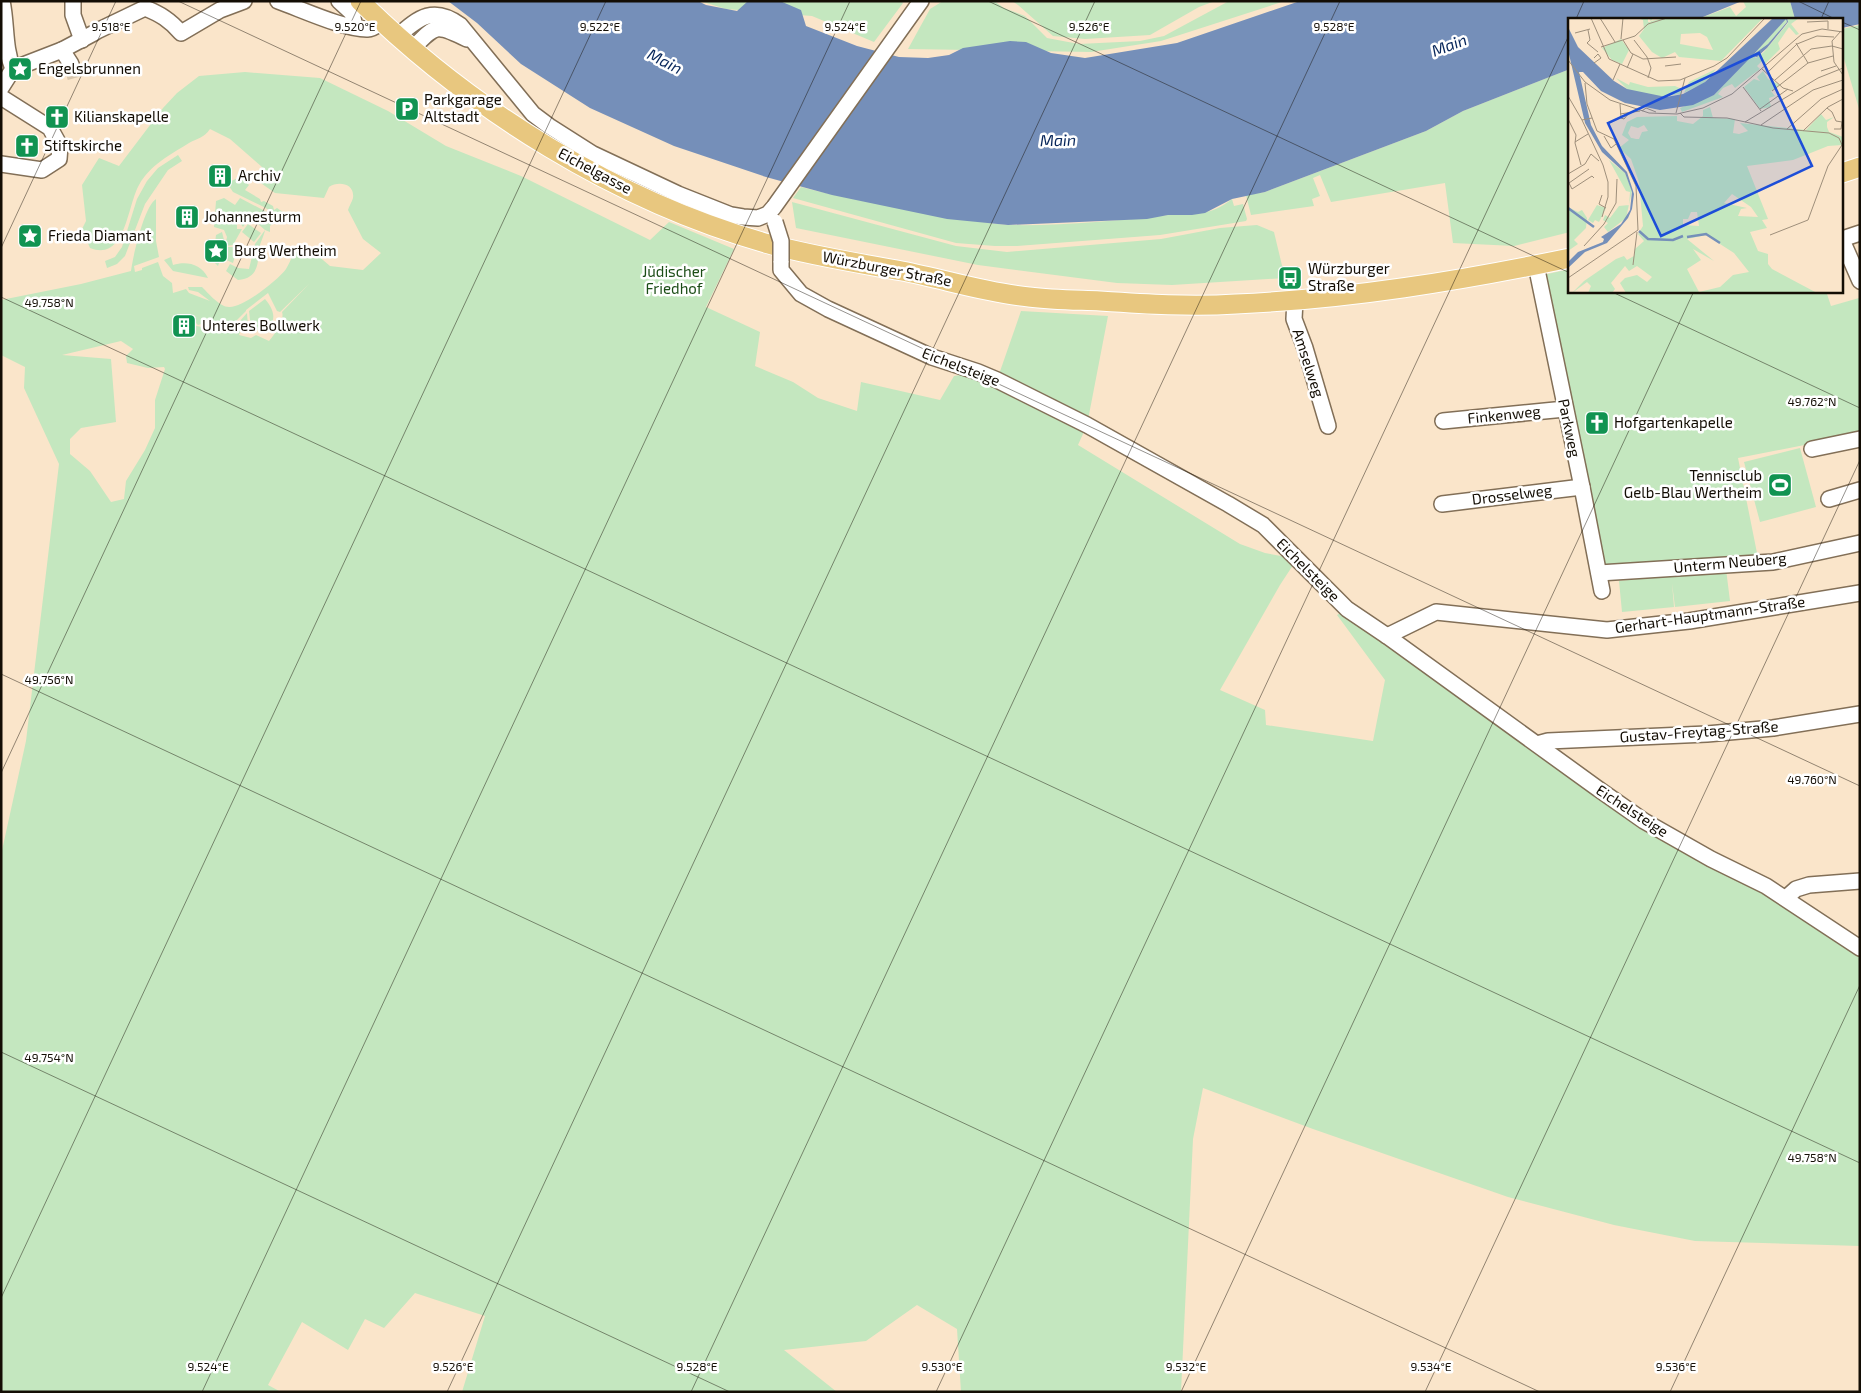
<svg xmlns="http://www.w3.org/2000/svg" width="1861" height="1393" font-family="'Exo 2',sans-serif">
<rect width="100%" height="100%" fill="#fae5ca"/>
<g fill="#c4e7bf" fill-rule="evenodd">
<path d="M700 1H901L903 3 874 42 812 16 726 9Z"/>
<path d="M943 1H994L1004 8 1025 16 1047 38 1079 44 1140 41 1164 36 1229 1H1285L1161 41 1091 52 908 49 930 9Z"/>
<path d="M1012 1H1215L1199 7 1150 35 1085 39 1053 36 1018 5Z"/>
<path d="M1743 1H1790L1795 19H1698L1730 7 1736 16 1746 7Z"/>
<path d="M1860 25V112L1842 52V29Z"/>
<path d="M1570 69V232L1514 246 1453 243 1445 183 1331 202 1320 175 1313 178 1320 196 1312 199 1314 206 1251 215 1246 195 1265 192 1426 131 1463 111Z"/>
<path d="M245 72 320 78 388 111 446 146 521 176 650 240 669 222 734 249 706 307 760 332 755 366 793 382 818 398 857 411 861 382 940 400 954 376 978 372 997 380 1021 311 1108 316 1087 425 1078 445 1240 544 1265 553 1297 559 1280 585 1220 690 1265 710 1266 725 1373 741 1385 680 1337 615 1347 609 1597 788 1860 942V1246L1695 1241 1614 1225 1508 1197 1313 1129 1203 1088 1193 1139 1181 1392H961L957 1329 917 1305 866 1341 784 1350 837 1392H462L485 1316 415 1293 384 1328 365 1319 348 1350 302 1322 268 1385 281 1392H1V855L26 741 59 464 24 388 25 367 1 355V300L81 284 131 271C133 256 144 207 156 199V241L159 257 134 266 135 272 142 270V268L158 262 163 276 172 283 173 293 186 289 189 293 210 301 198 292 189 290 188 287H202C208 293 220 307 229 307 243 308 278 280 286 269 289 264 292 257 294 252L305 251 316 254 330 266 363 270 381 253 363 239 348 210C349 206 352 202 353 198 355 183 338 181 329 187L324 198 275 193 255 179 262 167 230 139 210 129C204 138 198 138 189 143 170 155 150 165 139 185 127 206 126 262 90 248L82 229 86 221 82 185 99 158 119 166 163 108 177 93 199 76ZM309 284 282 312C285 320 275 334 269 341L256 335 251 338 239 335 241 329 248 326 247 313 231 331 189 325 186 330 176 326 175 322 186 320 189 323 195 322 198 325C208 322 221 324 230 327L246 311V310L268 293 277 311 280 312ZM121 341 133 349 126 356 127 363 148 368 164 367 165 369 155 400V428L145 450 126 481 124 499 111 502 90 471 70 454V439L81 428 116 422 111 359 62 355Z"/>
<path d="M178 155 182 161 168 170 145 204 125 256 117 264 107 268 105 261 115 257 122 247 137 199 147 181 158 168Z"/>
<path d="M240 177 249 185 245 190 260 199 261 202 264 201 273 206 274 210 277 208 287 215 288 221 287 222 264 207 233 192 227 183Z"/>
<path d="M801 187C846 199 892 205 938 213 961 217 986 224 1009 225 1062 226 1116 221 1168 215 1195 212 1208 218 1232 199L1234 206 1243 204 1247 219 1246 221 1160 235 1017 246H995L956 243 793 198Z"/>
<path d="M224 198 235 205 240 198 278 218 270 226V232L265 230C264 236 259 245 259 250 258 266 257 278 238 280L226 271 230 264 238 268 249 269 255 244 265 230 250 217 243 227 240 223 237 224V229H242L233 245 225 246 227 237 224 230 214 227 216 201Z"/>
<path d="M792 202 956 246 1007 252 1161 239 1220 228 1244 226 1257 225 1274 232 1285 278 1172 285 1117 283 978 265 796 228Z"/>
<path d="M248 224 261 233 254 242 242 232Z"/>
<path d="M222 232 224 240 218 256 220 260 218 266 213 261 216 235Z"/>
<path d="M224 247H233L237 249 233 263 222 258 220 253Z"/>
<path d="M171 257 173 265C187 261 201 264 208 278L173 271 164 260Z"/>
<path d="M1570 269V291H1700L1701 294 1714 291H1826L1831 306 1859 298 1860 434 1738 458 1759 563 1599 573 1543 275Z"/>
<path d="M265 299C275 311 277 321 265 332L251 328 249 311Z"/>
<path d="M1800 448 1816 507 1760 522 1744 462Z"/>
<path d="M1726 569 1730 601 1675 607 1672 583 1674 607 1622 612 1619 581Z"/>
</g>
<g fill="#758fb9">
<path d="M448 1H698L706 5 737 11 748 1H780L801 10 806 26 857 46 899 57 928 58 949 55 963 48 1010 41 1026 42 1051 53 1085 58 1177 43 1300 1H1742L1698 19H1570V69L1463 111 1426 131 1265 192 1232 199 1205 213 1192 215H1168L1147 219 1008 225 947 219 832 195 766 177 674 146 590 108 521 64 477 23Z"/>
<path d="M1790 1H1860V24L1842 28V19H1795Z"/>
</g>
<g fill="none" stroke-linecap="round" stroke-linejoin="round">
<path stroke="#d7c5ac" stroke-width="15" stroke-dasharray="15 8" stroke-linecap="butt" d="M71 64 75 78"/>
<defs>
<g id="minor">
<path d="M2 1C7 25 4 47 13 69"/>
<path d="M73 1V15L82 40"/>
<path d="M278 1C301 9 346 30 368 29 373 29 377 25 381 22"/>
<path d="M339 1 352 13 355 27"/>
<path d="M97 31 145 8C160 14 170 20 181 33L220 10 244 1"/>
<path d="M398 36C419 17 434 6 460 25L533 114 549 126 593 154 678 194 731 215 743 217 758 218 768 214 774 207 921 1"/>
<path d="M412 49C436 25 435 23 467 39"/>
<path d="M62 50 71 64"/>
<path d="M13 69 62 50 94 33"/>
<path d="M1 88 13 69"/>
<path d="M1 97 50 128 60 146 59 159 42 170 1 164"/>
<path d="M1842 239 1860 233"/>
<path d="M1842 240 1860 281"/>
<path d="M781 261V270L801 294 828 309 932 357 978 372 997 380 1087 425 1228 504 1263 525 1347 609 1387 636 1597 788 1644 821 1711 859 1766 886 1860 948"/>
<path d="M1536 265 1582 487 1602 591"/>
<path d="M1295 300 1294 319 1305 348 1328 426"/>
<path d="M1443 421 1565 409"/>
<path d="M1812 449 1860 439"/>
<path d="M1829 499 1860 490"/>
<path d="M1442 504 1582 487"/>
<path d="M1599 573 1773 562 1860 543"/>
<path d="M1387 636 1436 612 1607 630 1689 621 1860 593"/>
<path d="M1537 744 1548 741 1707 734 1773 728 1860 714"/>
<path d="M1786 898 1796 889 1809 885 1860 881"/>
</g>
<g id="major">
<path d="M360 1C471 110 618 202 769 244 812 256 858 263 902 271 944 279 986 293 1029 297 1053 300 1077 300 1100 301 1145 304 1191 307 1236 304 1349 299 1459 281 1570 258"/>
<path d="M1842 173 1860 167"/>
</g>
</defs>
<use href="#minor" stroke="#826f57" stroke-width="18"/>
<use href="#major" stroke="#fff" stroke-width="21"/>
<use href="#minor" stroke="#fff" stroke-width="15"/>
<use href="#major" stroke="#e8c77f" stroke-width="19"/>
<defs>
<path id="minor-bridge" d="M775 222 781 241V261"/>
</defs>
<use href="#minor-bridge" stroke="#826f57" stroke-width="18" stroke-linecap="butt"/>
<use href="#minor-bridge" stroke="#fff" stroke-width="15"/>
</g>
<path fill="none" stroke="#130d04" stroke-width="1" stroke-opacity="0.45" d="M178 1 1860 786M988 1 1570 273M1798 1 1835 19M1576 19 1584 1M1821 19 1829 1M1842 22 1860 30M1 248 116 1M1610 291 1860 408M1 297 1860 1163M1 674 1540 1392M1 773 361 1M1 1052 730 1392M1 1298 606 1M202 1392 850 1M447 1392 1095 1M691 1392 1340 1M936 1392 1570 33M1181 1392 1694 291M1425 1392 1860 460M1670 1392 1860 985"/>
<defs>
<symbol id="sight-square" viewBox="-11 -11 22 22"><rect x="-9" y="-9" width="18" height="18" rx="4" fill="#119351" stroke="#fff"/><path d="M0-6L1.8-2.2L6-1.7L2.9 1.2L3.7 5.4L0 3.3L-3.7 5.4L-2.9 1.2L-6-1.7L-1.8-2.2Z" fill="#fff"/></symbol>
<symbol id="parking-square" viewBox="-11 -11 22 22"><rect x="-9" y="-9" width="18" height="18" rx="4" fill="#119351" stroke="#fff"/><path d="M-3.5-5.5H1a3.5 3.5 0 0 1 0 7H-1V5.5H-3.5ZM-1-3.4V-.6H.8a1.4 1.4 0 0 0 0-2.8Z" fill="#fff"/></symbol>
<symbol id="church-square" viewBox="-11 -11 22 22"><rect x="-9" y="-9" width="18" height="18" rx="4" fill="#119351" stroke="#fff"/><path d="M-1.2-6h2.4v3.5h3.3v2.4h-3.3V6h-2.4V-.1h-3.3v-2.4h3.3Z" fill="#fff"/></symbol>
<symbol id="building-square" viewBox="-11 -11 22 22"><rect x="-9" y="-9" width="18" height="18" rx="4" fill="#119351" stroke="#fff"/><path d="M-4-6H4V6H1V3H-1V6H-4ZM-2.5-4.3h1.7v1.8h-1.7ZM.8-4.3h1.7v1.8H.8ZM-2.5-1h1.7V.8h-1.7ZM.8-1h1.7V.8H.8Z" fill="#fff"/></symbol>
<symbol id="bus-square" viewBox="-11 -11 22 22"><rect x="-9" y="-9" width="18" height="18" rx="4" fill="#119351" stroke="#fff"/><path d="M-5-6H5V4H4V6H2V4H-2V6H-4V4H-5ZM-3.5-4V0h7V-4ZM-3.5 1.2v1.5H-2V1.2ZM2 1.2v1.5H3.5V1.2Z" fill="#fff"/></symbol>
<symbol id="stadium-square" viewBox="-11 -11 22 22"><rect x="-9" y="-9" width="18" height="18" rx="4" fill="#119351" stroke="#fff"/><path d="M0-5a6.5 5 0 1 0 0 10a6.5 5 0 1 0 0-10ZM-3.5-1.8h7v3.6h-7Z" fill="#fff"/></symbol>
</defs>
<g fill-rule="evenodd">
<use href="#sight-square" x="6" y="55" width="28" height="28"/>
<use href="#parking-square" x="393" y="95" width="28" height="28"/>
<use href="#church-square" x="43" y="103" width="28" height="28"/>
<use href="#church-square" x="13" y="132" width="28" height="28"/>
<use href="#building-square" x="206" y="162" width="28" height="28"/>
<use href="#building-square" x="173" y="203" width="28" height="28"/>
<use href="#sight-square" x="16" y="222" width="28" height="28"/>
<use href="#sight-square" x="202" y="237" width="28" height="28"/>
<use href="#bus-square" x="1276" y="264" width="28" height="28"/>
<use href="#building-square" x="170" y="312" width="28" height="28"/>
<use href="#church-square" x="1583" y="409" width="28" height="28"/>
<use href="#stadium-square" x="1766" y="471" width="28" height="28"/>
</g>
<g text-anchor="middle" stroke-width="5" stroke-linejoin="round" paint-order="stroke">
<g font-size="15" fill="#130d04" stroke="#fff" text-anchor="start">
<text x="38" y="74">Engelsbrunnen</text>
<text x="424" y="105">Parkgarage<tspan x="424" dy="17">Altstadt</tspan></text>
<text x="74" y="122">Kilianskapelle</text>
<text x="44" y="151">Stiftskirche</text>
<text x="238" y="181">Archiv</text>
<text x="204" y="222">Johannesturm</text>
<text x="48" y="241">Frieda Diamant</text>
<text x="234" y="256">Burg Wertheim</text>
<text x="1308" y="274">Würzburger<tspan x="1308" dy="17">Straße</tspan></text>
<text x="202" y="331">Unteres Bollwerk</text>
<text x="1614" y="428">Hofgartenkapelle</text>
<text x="1762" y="481" text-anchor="end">Tennisclub<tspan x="1762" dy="17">Gelb-Blau Wertheim</tspan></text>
</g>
<g font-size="15" fill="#130d04" stroke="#fff">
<text transform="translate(595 171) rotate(28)" y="5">Eichelgasse</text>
<text transform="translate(887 269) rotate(11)" y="5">Würzburger Straße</text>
<text transform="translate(1308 363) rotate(72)" y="5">Amselweg</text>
<text transform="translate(961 367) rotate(21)" y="5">Eichelsteige</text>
<text transform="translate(1504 415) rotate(-6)" y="5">Finkenweg</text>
<text transform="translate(1569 428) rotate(78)" y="5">Parkweg</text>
<text transform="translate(1512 495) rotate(-7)" y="5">Drosselweg</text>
<text transform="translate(1730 563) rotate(-5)" y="5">Unterm Neuberg</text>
<text transform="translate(1308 570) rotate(45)" y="5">Eichelsteige</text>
<text transform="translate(1710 615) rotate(-8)" y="5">Gerhart-Hauptmann-Straße</text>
<text transform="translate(1699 732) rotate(-4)" y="5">Gustav-Freytag-Straße</text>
<text transform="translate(1632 811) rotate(33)" y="5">Eichelsteige</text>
</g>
<g font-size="15" fill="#1b4d16" stroke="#fff">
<text x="674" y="277">Jüdischer<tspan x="674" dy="17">Friedhof</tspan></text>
</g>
<g font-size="16" font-style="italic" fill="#07265a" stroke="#fff">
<text transform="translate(1449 45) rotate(-21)" y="6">Main</text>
<text transform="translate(665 61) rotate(27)" y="6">Main</text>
<text transform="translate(1058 140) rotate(-1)" y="6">Main</text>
</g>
</g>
<g transform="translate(1568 18)">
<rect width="275" height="275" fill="#fae5ca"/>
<path d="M80 0V4H83L81 0H85L83 3 97 0H195L153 43 111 39 107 34 94 40 84 34 71 18 76 11 75 2 70 0ZM132 15 139 19 145 32 112 26 113 16ZM218 0 219 4 200 26 186 36ZM219 0H231L223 6 231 16 228 17 221 9 210 25 212 31 197 46 194 43 189 48 192 51 167 70 164 66 155 70 150 76 155 79 114 94 112 90 146 77 184 37 188 40 196 34 220 5ZM53 21 61 32 54 46 44 42 34 30ZM148 51 136 65 116 75 121 64ZM195 53 200 61 212 67 203 73 207 78 201 80 203 89 192 91 176 69 186 61 192 63 189 59ZM48 60 61 67 62 64 80 69 107 68 114 71 113 76 89 79 60 72ZM142 89 145 100 167 101 165 115 171 116 180 113 172 105 238 112 253 96 258 102 266 99 259 104V109L261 114 275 119V131L274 127 260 128 225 142 179 148 200 201 194 202 199 210 182 214 190 233 200 236V246L204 251 249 275H58L52 265 57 260 69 257 79 264 84 259 69 248 61 253 57 248 43 265 47 271 44 275H20L23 268 19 264 4 275 16 263 48 241 56 238 59 242 66 238 67 231 76 223 70 216 75 208 71 164 63 141 51 130 61 122 54 117 59 104 69 99 109 98V103L125 106 135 98V92ZM76 107 80 113 74 114 71 121H64L68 120H63L60 115 63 108 70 110ZM164 176 183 189 190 199 170 198 173 191 179 190 156 185ZM123 194H129L131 208 115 207V201H120ZM138 217 166 235 181 254 165 257 152 269 131 274 119 251 133 242 125 231 146 243 119 221ZM41 142 57 155 64 173 58 200 40 214 36 209 40 205 35 202 37 197 42 200 51 188 61 187 62 174 58 173ZM29 187 38 190 31 204 27 202 25 205 20 202ZM0 189 10 194 14 192 19 200 18 210 6 222 10 226 0 233Z" fill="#c4e7bf" fill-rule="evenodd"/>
<path d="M205 0H219L220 4 199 30 189 39 184 38 146 77 125 87 92 92 57 85 33 73 15 54H11L23 107 34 128 59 154 66 176 64 191 60 200 39 225 17 234 0 250V244L10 234 35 224 36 221 33 219 53 206 62 192 64 174 57 155 34 134 17 105 0 32V9L10 29 46 63 59 71 98 79 115 76 137 64ZM218 1 219 4 200 26 186 36Z" fill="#758fb9" fill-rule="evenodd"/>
<path fill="none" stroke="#758fb9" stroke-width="2.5" d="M0 190 26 209M71 213 80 221 105 222 115 218M119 219 138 216 152 225"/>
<path fill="none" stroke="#9e8f7b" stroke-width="1" d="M23 0 41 41 90 63 112 62 146 48 159 40 197 0M32 0 47 24M239 4 260 3V11M20 12 22 22 19 25 30 34M273 13 264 23 266 44 275 57M7 15 22 11M53 21 55 0M55 22 63 35 75 41 108 39M66 22 79 39 83 50 80 60M228 25 240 45M33 29 67 18 80 6 99 0M26 40 30 36 33 40 26 45M0 42 17 64 42 82 81 95 109 96 135 90 164 76 234 16 254 11 275 14M97 48 113 46M59 50 65 36M194 51 215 70 225 73M253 53 268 48M199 55 229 26 249 18 266 19M45 62 52 46M207 62 243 31 264 28 275 31M175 69 193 93M204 73 240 45 265 38M0 78 14 102 24 100M52 86 53 100 56 101 61 95M259 90 264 94 268 103 274 104 273 111H266M192 91 220 71M74 93 78 90 88 94M108 95 117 60M112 95 116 99 159 100 205 110 261 115 271 120 274 127 260 148 240 202 202 217M52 96 72 93M0 101 8 117 7 125 13 147M14 102 35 147 40 164V179L34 199M177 104 250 60 275 50M193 107 245 72 275 62M219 111 253 81 275 71M235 113 260 89 275 81M36 118 43 130 48 126M7 124 20 116M0 156 17 146 23 136 31 143M0 163 4 171 24 158 26 160M1 165 21 151M34 177 31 186 38 190M16 228 36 206 48 185 49 161M65 247 69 214M0 260 70 212 68 168 46 121 29 113 19 86 17 65"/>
<path fill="#1d4ed8" fill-opacity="0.15" stroke="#1d4ed8" stroke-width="2.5" d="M191 35 244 148 93 218 40 105Z"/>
<rect width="275" height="275" fill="none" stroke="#130d04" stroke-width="2.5"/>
</g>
<g font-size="12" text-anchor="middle" fill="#130d04" stroke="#fff" stroke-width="5" stroke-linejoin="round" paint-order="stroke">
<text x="111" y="31">9.518°E</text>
<text x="355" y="31">9.520°E</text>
<text x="600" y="31">9.522°E</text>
<text x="845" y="31">9.524°E</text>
<text x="1089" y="31">9.526°E</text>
<text x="1334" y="31">9.528°E</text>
<text x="49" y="307">49.758°N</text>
<text x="1812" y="406">49.762°N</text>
<text x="49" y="684">49.756°N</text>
<text x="1812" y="784">49.760°N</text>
<text x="49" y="1062">49.754°N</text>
<text x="1812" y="1162">49.758°N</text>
<text x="208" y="1371">9.524°E</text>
<text x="453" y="1371">9.526°E</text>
<text x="697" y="1371">9.528°E</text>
<text x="942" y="1371">9.530°E</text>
<text x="1186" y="1371">9.532°E</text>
<text x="1431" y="1371">9.534°E</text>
<text x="1676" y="1371">9.536°E</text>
</g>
<rect width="1861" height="1393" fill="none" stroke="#130d04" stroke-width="5"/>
</svg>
